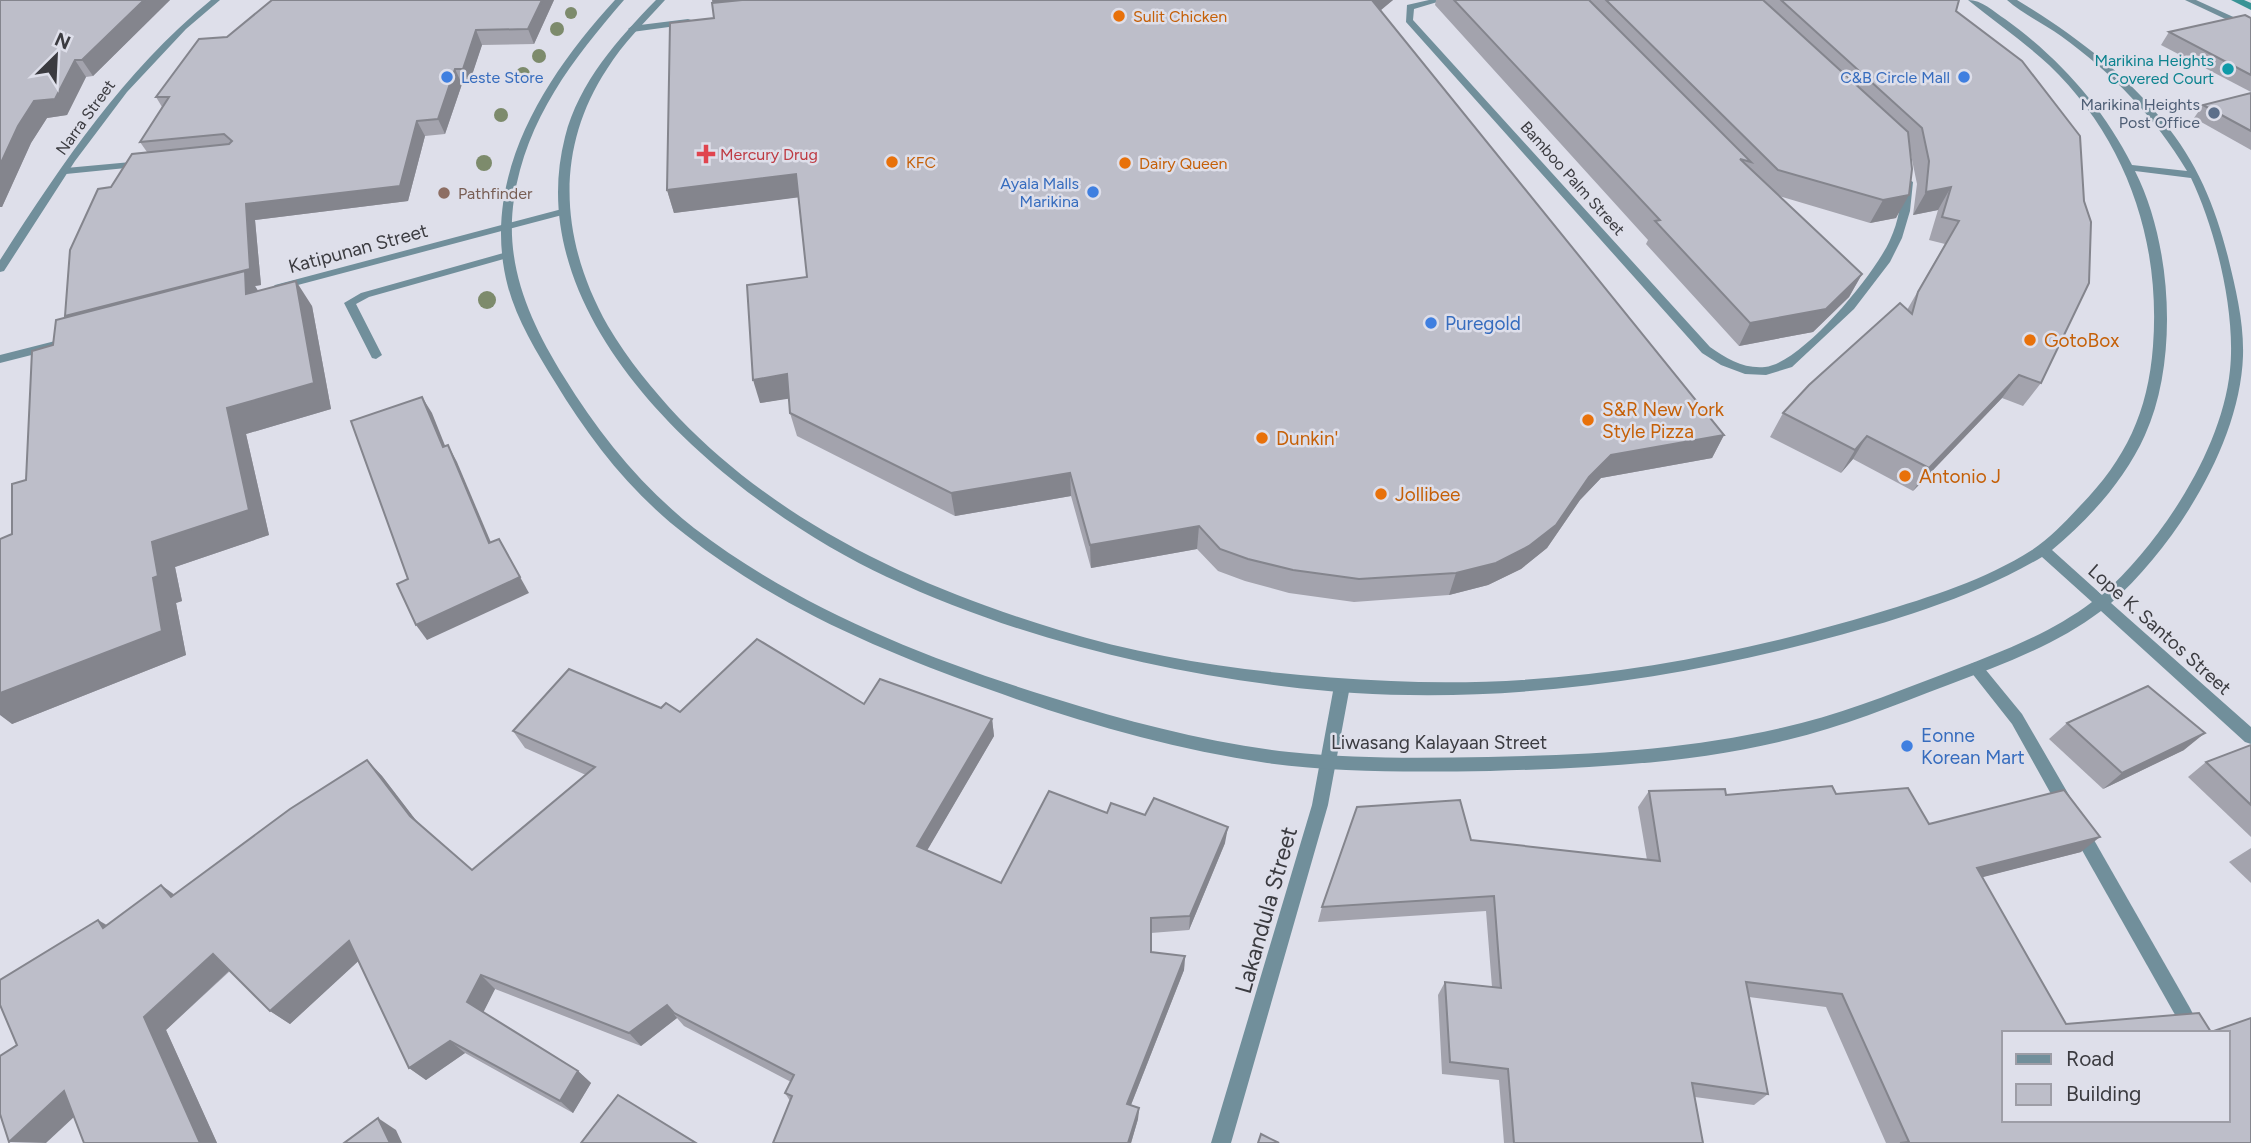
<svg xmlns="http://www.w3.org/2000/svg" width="2251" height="1143" font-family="Figtree,sans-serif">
<rect width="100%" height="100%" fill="#dedfea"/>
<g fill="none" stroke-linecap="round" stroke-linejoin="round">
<path fill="#399395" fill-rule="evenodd" d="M2231 0H2244L2251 3V10Z"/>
<g fill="#718f9b" fill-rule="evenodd">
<path d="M2185 0H2196L2251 25V31Z"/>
<path d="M142 161 147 164 146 166 66 174 61 171 66 168Z"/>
<path d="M507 252 512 255 511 257 369 297 356 304 382 355 376 359 372 358 344 303 361 293Z"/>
<path d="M1976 662 1981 664 2022 714 2073 802 2075 807 2073 812 2067 814 2061 812 2012 724 1971 672 1969 668 1971 664Z"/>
<path d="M2080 824 2086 826 2190 1008 2193 1014 2190 1020 2184 1023 2178 1020 2074 836 2072 831 2074 826Z"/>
</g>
<g fill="#718f9b" fill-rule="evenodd">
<path d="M211 0H220L186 29 127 92 75 161 4 271 0 272V260C62 164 121 74 211 0Z"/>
<path d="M1429 0H1444L1414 9 1413 20 1710 347C1727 359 1744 369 1765 367 1802 363 1875 274 1890 240 1899 221 1901 202 1903 182L1908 179 1913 182 1910 211 1902 238 1890 262 1854 309 1792 367 1766 375 1745 374 1721 365 1702 353 1406 22 1407 5Z"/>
<path d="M688 19 691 20V24L632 32 628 29 632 26Z"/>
<path d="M562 209 566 210V214L279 290 273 287 275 285Z"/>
<path d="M63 339 67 340V346L0 363V355Z"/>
<path d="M1342 680 1347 682 1350 686 1328 805 1231 1143H1211L1312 805 1334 686 1337 682Z"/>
</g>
<path fill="#718f9b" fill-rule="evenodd" d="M615 0H624C573 59 526 119 514 199 504 265 530 322 564 377 599 434 641 486 694 528 800 609 927 659 1053 698 1130 722 1208 743 1289 752 1355 759 1422 758 1488 757 1587 755 1685 750 1781 728 1836 716 1888 695 1941 675 1993 655 2047 636 2092 602L2042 557C1972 598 1892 622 1814 642 1641 687 1459 709 1281 686 1146 669 1011 635 887 577 735 506 516 328 565 137 579 82 618 39 656 0H665C645 22 623 43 607 69 553 151 561 243 608 326 628 360 653 390 679 418 783 526 918 587 1059 630 1166 663 1280 676 1391 681 1555 689 1721 660 1877 613 1930 597 1985 580 2032 550 2050 538 2065 522 2080 506 2126 459 2148 412 2153 346 2161 240 2126 139 2049 65 2023 41 1995 22 1968 0 1982 0 1993 11 2005 19 2058 57 2103 107 2132 165L2187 171C2155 117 2112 73 2061 36 2044 24 2023 14 2007 0H2017C2071 33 2123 71 2163 121 2197 162 2215 206 2228 257 2236 290 2244 323 2243 356 2240 444 2175 546 2111 603L2251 727V744L2245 742 2101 611C2056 645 2001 665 1948 685 1895 705 1842 727 1787 740 1690 764 1589 768 1490 771 1416 772 1341 773 1267 763 1172 749 1079 722 988 689 881 651 776 606 686 535 632 494 590 440 555 382 537 353 517 320 508 287 479 178 545 76 615 0ZM2135 171 2191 178C2216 230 2236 313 2230 370 2222 450 2161 542 2102 595L2052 550C2089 519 2125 480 2145 435 2179 360 2172 244 2135 171Z"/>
</g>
<g fill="#7d8b6c">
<circle cx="571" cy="13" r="6"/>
<circle cx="557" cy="29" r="7"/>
<circle cx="539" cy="56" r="7"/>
<circle cx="523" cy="74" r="7"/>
<circle cx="501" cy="115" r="7"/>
<circle cx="484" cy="163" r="8"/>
<circle cx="487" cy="300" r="9"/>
</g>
<g fill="#a3a3ad">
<path d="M0 0H170L93 76 86 77 67 115 47 118 31 143 2 207Z"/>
<path d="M554 0 534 44 482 45 469 84H462L445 134 425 136 408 201 255 220 261 285 255 286 258 291 312 306 331 409 246 434 269 535 175 567 182 601 176 603 186 655 12 724V534L26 480 53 345 66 317 65 316 111 187 147 152 140 142 162 107 156 97 227 37Z"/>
<path d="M712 0H1393L1380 10 1724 435 1712 458 1601 478 1580 500 1547 548 1521 569 1488 585 1449 595 1354 602 1289 593 1245 581 1218 571 1197 549 1091 568 1071 496 955 516 797 436 790 413 789 398 760 403 807 277 798 197 674 213 667 190 714 18Z"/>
<path d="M1436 0H1959L1956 11 2041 383 2023 406 2002 398 1913 491 1853 459 1841 473 1770 437 1783 413 1907 310 1945 244 1929 240 1938 210 1913 215 1917 184 1910 150 1896 218 1870 223 1779 196 1862 274 1849 297 1813 332 1739 346 1646 244 1648 240 1435 5Z"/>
<path d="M2251 18V92L2161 45 2169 32Z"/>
<path d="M2251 93V150L2194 118 2203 105Z"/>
<path d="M864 704 992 719 994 736 927 850 1001 883 1107 813 1225 843 1189 930 1151 933V952L1185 956 1184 970 1131 1105 1139 1108 1138 1119 1131 1143H773L790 1101 785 1093 791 1082 684 1026 677 1018 641 1046 495 989 483 1012 578 1071 591 1083 573 1113 465 1053 426 1080 409 1068 358 961 290 1024 270 1011 230 971 166 1030 217 1143H84L74 1117 17 1045 98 920 107 925 161 885 175 895 367 760 382 776 417 822 472 870 586 775 525 748 513 731 661 708 680 712Z"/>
<path d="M2067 723 2184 750 2103 789 2049 739Z"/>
<path d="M2251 745V837L2188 777 2206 762Z"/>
<path d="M1649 791 1726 795 1836 794 1929 824 2081 852 1982 877 2066 1024 2251 1143H1886L1826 1007 1749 997 1768 1094 1754 1105 1695 1097 1703 1143H1504L1499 1080 1442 1074 1438 995 1445 982 1492 987 1486 911 1318 922 1322 907 1471 840 1647 860 1638 807Z"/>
<path d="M2251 848V883L2229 862Z"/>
</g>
<g fill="#84858d">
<path d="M144 0H170L93 76 82 60Z"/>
<path d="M542 0H554L534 44 528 29Z"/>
<path d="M712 0H839L716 14Z"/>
<path d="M1371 0H1393L1368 21Z"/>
<path d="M476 30 482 45 469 84 463 69Z"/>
<path d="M75 60 86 77 67 115 47 118 31 143 2 207H0V165L18 126 34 101Z"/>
<path d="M455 69 462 84 445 134 438 119Z"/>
<path d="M417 121 425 136 408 201 255 220 261 285 255 286 262 297 78 332 65 316 246 204Z"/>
<path d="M796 174 801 197 674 213 667 190Z"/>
<path d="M1951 187 1938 210 1913 215 1926 192Z"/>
<path d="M1909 195 1896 218 1870 223 1883 200Z"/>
<path d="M1862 274 1849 297 1813 332 1739 346 1750 323Z"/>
<path d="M296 281 312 306 331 409 246 434 269 535 175 567 182 601 176 603 186 655 12 724 0 715V693L153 578 152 542 227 408Z"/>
<path d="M787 374 793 398 760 403 753 380Z"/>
<path d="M2019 375 2002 398 1913 491 1929 468Z"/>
<path d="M422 397 432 413 452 463 443 447Z"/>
<path d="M1724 435 1712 458 1601 478 1580 500 1547 548 1521 569 1488 585 1449 595 1456 573 1589 477 1611 455Z"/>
<path d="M1867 436 1853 459 1841 473 1855 450Z"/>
<path d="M448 445 457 462 498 559 489 543Z"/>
<path d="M1070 473 1071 496 955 516 951 493Z"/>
<path d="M1199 526 1197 549 1091 568 1090 545Z"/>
<path d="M499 539 529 593 427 640 416 625Z"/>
<path d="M992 719 994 736 921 861 917 846Z"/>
<path d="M2205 733 2184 750 2103 789 2122 773Z"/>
<path d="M367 760 382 776 425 832 410 816Z"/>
<path d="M1228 827 1225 843 1189 930 1190 916Z"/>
<path d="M2100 837 2081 852 1960 883 1977 868Z"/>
<path d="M161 885 181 900 171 897Z"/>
<path d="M98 920 120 934 103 928Z"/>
<path d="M349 941 365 955 290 1024 270 1011Z"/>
<path d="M213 954 232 968 166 1030 217 1143H200L144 1017Z"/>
<path d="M1185 956 1184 970 1127 1115V1104Z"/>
<path d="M481 975 495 989 482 1015 467 1002Z"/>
<path d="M667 1005 677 1018 641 1046 629 1033Z"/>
<path d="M450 1041 465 1053 426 1080 409 1068Z"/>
<path d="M578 1071 591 1083 573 1113 560 1101Z"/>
<path d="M64 1091 89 1103 46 1143 9 1142Z"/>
<path d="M1139 1108 1138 1119 1131 1143H1128Z"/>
<path d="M378 1118 396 1130 402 1143H390Z"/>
</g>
<g fill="#bdbec9" stroke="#84858d" stroke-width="2" fill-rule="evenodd">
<path d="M0 0H144L82 60H75L55 99 34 101 18 126 0 165Z"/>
<path d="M272 0H542L528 29 476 30 463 69H455L438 119 417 121 400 186 246 204 250 269 65 316 70 250 98 189 111 187 132 154 229 144 232 141 224 134 140 142 169 97H156L199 39 227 37Z"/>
<path d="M742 0H1372L1724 435 1611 455 1589 477 1556 525 1529 546 1496 563 1456 573 1359 579 1293 570 1248 559 1220 549 1199 526 1090 545 1070 473 951 493 790 413 787 374 753 380 747 285 807 277 796 174 667 190 670 23 714 18 712 3Z"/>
<path d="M1454 0H1589L1751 162 1740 159 1862 274 1826 309 1750 323 1655 221 1660 220Z"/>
<path d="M1606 0H1763L1908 132 1912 169 1909 195 1883 200 1778 170Z"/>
<path d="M1781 0H1959L1956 11 2022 61 2080 136 2084 201 2091 222 2089 283 2041 383 2019 375 1929 468 1867 436 1855 450 1783 413 1809 385 1900 303 1912 314 1918 292 1959 221 1942 217 1951 187 1926 192 1929 161 1922 128Z"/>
<path d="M2245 15 2251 18V75L2169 32Z"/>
<path d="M2251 93V131L2203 105Z"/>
<path d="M245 271 246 294 296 281 314 383 227 408 249 510 152 542 158 576 153 578 162 631 0 693V539L12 534V484L26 480 32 351 53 345 56 320Z"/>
<path d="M422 397 443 447 448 445 489 543 499 539 520 577 416 625 397 584 408 579 351 421Z"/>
<path d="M757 639 864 704 880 679 992 719 917 846 1001 883 1049 791 1107 813 1111 803 1145 815 1154 798 1228 827 1190 916 1151 918V952L1185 956 1127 1104 1139 1108 1128 1143H773L792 1096 785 1093 794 1075 674 1013 667 1005 629 1033 481 975 467 1002 578 1071 560 1101 450 1041 409 1068 349 941 270 1011 213 954 144 1017 200 1143H84L64 1091 9 1142 0 1114V1056L17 1045 0 1005V980L98 920 103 928 161 885 171 897 290 809 367 760 410 816 472 870 595 767 513 731 569 669 661 708 666 703 680 712Z"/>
<path d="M2148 686 2205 733 2122 773 2067 723Z"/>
<path d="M2251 745V805L2206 762Z"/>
<path d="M1832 786 1836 794 1908 788 1929 824 2064 790 2100 837 1977 868 2066 1024 2199 1013 2211 1032 2251 1018V1143H1900L1909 1142 1842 994 1746 982 1768 1094 1692 1083 1703 1143H1514L1508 1069 1450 1062 1445 982 1501 988 1494 896 1322 907 1357 807 1460 800 1471 840 1660 861 1649 791 1725 789 1726 795ZM2004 1033H2228V1120H2004Z"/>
<path d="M618 1095 696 1143H581Z"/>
<path d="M378 1118 390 1143H344Z"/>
<path d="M1261 1134 1279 1143H1258Z"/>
</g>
<g fill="#e8710a" stroke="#dedfea" stroke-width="2.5">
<circle cx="1119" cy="16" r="7"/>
<circle cx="892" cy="162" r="7"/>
<circle cx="1125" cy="163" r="7"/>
<circle cx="2030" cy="340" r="7"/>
<circle cx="1588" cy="420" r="7"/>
<circle cx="1262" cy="438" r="7"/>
<circle cx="1905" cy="476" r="7"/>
<circle cx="1381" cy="494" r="7"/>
</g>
<circle fill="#0f9aa8" stroke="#dedfea" stroke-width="2.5" cx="2228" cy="69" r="7"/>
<g fill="#3f7fe0" stroke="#dedfea" stroke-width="2.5">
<circle cx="447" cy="77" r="7"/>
<circle cx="1964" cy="77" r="7"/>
<circle cx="1093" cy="192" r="7"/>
<circle cx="1431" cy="323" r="7"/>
<circle cx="1907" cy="746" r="7"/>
</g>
<circle fill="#5c6f8a" stroke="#dedfea" stroke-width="2.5" cx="2214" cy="113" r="7"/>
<path fill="#e0444e" stroke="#dedfea" stroke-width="2.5" d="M702.5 143.5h7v7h7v7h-7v7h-7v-7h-7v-7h7z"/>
<circle fill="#8d6e63" stroke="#dedfea" stroke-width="2.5" cx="444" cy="193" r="7"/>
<g text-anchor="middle" stroke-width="5" stroke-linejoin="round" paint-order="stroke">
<g font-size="16" fill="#c56008" stroke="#dedfea" text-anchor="start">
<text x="1133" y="22">Sulit Chicken</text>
<text x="906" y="168">KFC</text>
<text x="1139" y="169">Dairy Queen</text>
</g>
<g font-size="16" fill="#0d838f" stroke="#dedfea" text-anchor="end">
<text x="2214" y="66">Marikina Heights<tspan x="2214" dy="18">Covered Court</tspan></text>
</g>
<g font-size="16" fill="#366cbe" stroke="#dedfea" text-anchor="end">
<text x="461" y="83" text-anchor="start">Leste Store</text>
<text x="1950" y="83">C&amp;B Circle Mall</text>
<text x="1079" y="189">Ayala Malls<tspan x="1079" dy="18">Marikina</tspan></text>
</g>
<g font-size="16" fill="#4e5e75" stroke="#dedfea" text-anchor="end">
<text x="2200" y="110">Marikina Heights<tspan x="2200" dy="18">Post Office</tspan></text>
</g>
<g font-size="16" fill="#3b3b40" stroke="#dedfea">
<text transform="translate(85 117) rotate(-54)" y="6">Narra Street</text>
<text transform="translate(1573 178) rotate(48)" y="6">Bamboo Palm Street</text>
</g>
<g font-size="16" fill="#be3a42" stroke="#dedfea" text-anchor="start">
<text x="720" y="160">Mercury Drug</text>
</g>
<g font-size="16" fill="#785e54" stroke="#dedfea" text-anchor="start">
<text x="458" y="199">Pathfinder</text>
</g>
<g font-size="19" fill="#3b3b40" stroke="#dedfea">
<text transform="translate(358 248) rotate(-15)" y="7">Katipunan Street</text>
<text transform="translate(2160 629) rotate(42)" y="7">Lope K. Santos Street</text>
<text x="1439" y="749">Liwasang Kalayaan Street</text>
</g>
<g font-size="19" fill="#366cbe" stroke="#dedfea" text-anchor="start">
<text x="1445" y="330">Puregold</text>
<text x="1921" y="742">Eonne<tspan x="1921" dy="22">Korean Mart</tspan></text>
</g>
<g font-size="19" fill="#c56008" stroke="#dedfea" text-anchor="start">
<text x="2044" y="347">GotoBox</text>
<text x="1602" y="416">S&amp;R New York<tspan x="1602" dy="22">Style Pizza</tspan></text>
<text x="1276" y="445">Dunkin'</text>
<text x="1919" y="483">Antonio J</text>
<text x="1395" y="501">Jollibee</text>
</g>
<g font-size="23" fill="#3b3b40" stroke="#dedfea">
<text transform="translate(1266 910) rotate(-74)" y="8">Lakandula Street</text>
</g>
</g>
<rect x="2002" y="1031" width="228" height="91" fill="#dedfea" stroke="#9d9da6" stroke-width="2"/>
<rect x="2016" y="1054" width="35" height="10" fill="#718f9b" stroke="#9d9da6" stroke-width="2"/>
<text x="2066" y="1066" font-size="21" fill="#3b3b40">Road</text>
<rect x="2016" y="1084" width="35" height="21" fill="#bdbec9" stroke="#9d9da6" stroke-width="2"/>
<text x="2066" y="1101" font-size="21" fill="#3b3b40">Building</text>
<g transform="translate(56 56) rotate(24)" stroke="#dedfea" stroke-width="5" paint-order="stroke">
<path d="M0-5L12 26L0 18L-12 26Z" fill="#3b3b40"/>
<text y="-10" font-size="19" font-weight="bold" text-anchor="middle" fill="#3b3b40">N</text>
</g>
</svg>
